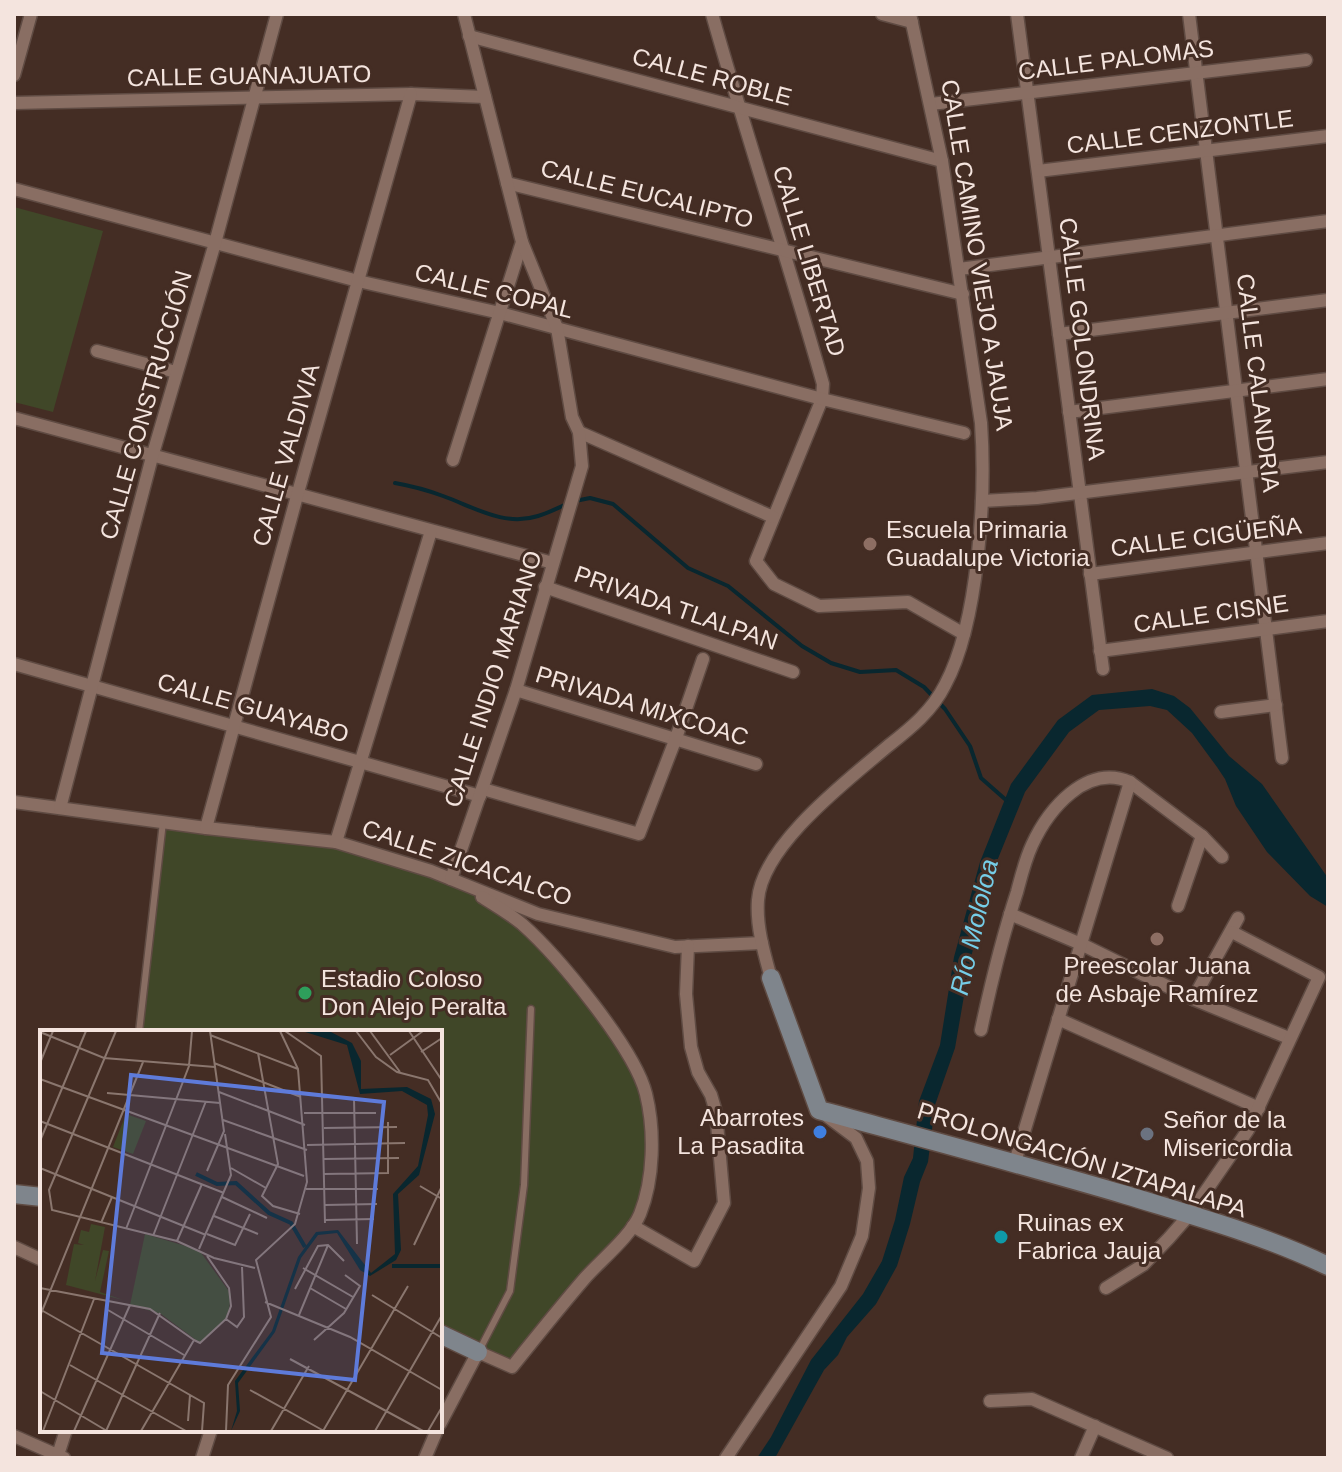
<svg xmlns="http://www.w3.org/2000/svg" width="1342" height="1472" font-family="Arial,sans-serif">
<rect width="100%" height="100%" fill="#442d24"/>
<g fill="#404728">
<path d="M14 207 103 231 53 412 14 402Z"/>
<path d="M163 822 336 842 455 881 521 924 631 1061 650 1119 641 1213 512 1367 440 1334V1032H139Z"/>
</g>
<path fill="#09272f" d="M1152 689 1174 696 1190 708 1229 756 1262 784 1328 878V907L1310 896 1267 852 1236 806 1225 779 1217 767 1192 733 1167 710 1150 706 1099 710 1069 732 1025 792 995 866 970 961 955 1048 935 1105 928 1162 920 1182 910 1224 897 1266 876 1304 847 1337 838 1355 824 1370 775 1458H757L771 1437 811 1360 863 1294 882 1261 895 1220 904 1177 913 1158 919 1101 940 1045 954 957 980 862 1011 784 1058 720 1092 695Z"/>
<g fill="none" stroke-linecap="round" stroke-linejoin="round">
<g stroke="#09272f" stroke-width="4">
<path d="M395 483C412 486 427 490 443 496 474 507 504 527 538 516 548 513 558 508 567 504"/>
<path d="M575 501 590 498 613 504 688 568 728 586 802 646 831 663 860 672 896 670 924 687 945 709 970 746 981 778 1006 800"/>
</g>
<defs>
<g id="lane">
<path d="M139 1032 163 822"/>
<path d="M480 1349 510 1291 524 1185 531 1009"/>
</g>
<g id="street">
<path d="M712 14C747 138 788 260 823 384L822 399 756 561 774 584 819 606 908 602 964 634"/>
<path d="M882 14 912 22"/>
<path d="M1017 14 1103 669"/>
<path d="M1189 14 1282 758"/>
<path d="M469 36 942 161"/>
<path d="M14 75 31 14"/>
<path d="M14 103 411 94 485 97"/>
<path d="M931 104 1306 60"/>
<path d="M1038 171 1328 136"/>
<path d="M507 183 963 294"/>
<path d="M14 189 358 281 500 313 822 399 964 433"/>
<path d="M959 269 1328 221"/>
<path d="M1059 334 1328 300"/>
<path d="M97 351 176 372"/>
<path d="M1069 412 1328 379"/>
<path d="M14 418 553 563"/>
<path d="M579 432 773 517"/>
<path d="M453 460 522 242 464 14"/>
<path d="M982 501 1037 498 1328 462"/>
<path d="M1090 574 1328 543"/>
<path d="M545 587 793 672"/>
<path d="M1100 651 1328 621"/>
<path d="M14 664 480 796"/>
<path d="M516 690 756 764"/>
<path d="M1221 712 1276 705"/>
<path d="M483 789 639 834 676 738 703 659"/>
<path d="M14 802 206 828 336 842 431 871 538 914 675 947 762 943"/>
<path d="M60 808 152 457 215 243 277 14"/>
<path d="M206 828 297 496 411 94"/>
<path d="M336 842 431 531"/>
<path d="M451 879 516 690 582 466 579 432 572 417 557 328 522 242"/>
<path d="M1178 906 1202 836"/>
<path d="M1010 914 1081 944 1193 999 1289 1038"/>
<path d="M771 978C764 953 756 926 758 900 762 845 848 780 888 746 911 728 932 711 945 685 979 622 986 494 981 423L942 161 910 14"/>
<path d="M1193 999 1238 918"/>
<path d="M1058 1019 1259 1108"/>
<path d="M981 1030C991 983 1002 938 1017 892 1021 877 1025 860 1032 845 1048 810 1086 763 1130 782L1202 836 1222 857"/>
<path d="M1015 1162 1130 782"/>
<path d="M633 1226 694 1261 724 1203 716 1112 711 1095 698 1072 691 1047 686 994 688 946"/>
<path d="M14 1247 42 1260"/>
<path d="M1106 1288 1143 1265 1169 1238 1190 1214 1248 1130 1319 977 1232 932"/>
<path d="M990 1401 1032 1399 1167 1458"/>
<path d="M440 1424 478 1352 512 1367C536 1337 560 1307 585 1278 601 1260 631 1236 640 1214 654 1179 655 1131 646 1094 635 1049 558 956 522 924 510 914 495 905 482 897"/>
<path d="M14 1436 64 1458"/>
<path d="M57 1458 66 1430"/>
<path d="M202 1458 211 1430"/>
<path d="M425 1458 437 1430"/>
<path d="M726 1458 841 1286 862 1236 869 1188 867 1161 856 1138 828 1117"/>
<path d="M1081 1458 1095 1426"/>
</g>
<g id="secondary">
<path d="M771 978 819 1110C922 1138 1024 1165 1126 1195 1194 1216 1264 1235 1328 1266"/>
<path d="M14 1194 42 1197"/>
<path d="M440 1334 478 1352"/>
</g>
</defs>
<use href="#lane" stroke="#5f4b43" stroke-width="9"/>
<use href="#street" stroke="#5f4b43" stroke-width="15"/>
<use href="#secondary" stroke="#5f4b43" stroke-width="21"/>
<use href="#lane" stroke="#896e63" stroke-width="6"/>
<use href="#street" stroke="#896e63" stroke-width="12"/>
<use href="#secondary" stroke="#7f858c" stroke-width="18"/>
</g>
<g fill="#8d6e63" stroke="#442d24" stroke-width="3">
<circle cx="870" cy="544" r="8"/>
<circle cx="1157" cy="939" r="8"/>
</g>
<circle fill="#2e9e5b" stroke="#442d24" stroke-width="3" cx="305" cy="993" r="8"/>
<circle fill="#3f7fe0" stroke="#442d24" stroke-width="3" cx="820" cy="1132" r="8"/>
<circle fill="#6b7280" stroke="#442d24" stroke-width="3" cx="1147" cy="1134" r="8"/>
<circle fill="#0f9aa8" stroke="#442d24" stroke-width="3" cx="1001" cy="1237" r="8"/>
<g text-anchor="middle" stroke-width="6" stroke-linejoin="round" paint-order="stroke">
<g font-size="24" fill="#f4e4de" stroke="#442d24">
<text transform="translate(1116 60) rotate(-7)" y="8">CALLE PALOMAS</text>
<text transform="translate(249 76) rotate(-1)" y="8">CALLE GUANAJUATO</text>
<text transform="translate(712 77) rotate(15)" y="8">CALLE ROBLE</text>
<text transform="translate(1180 132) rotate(-7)" y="8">CALLE CENZONTLE</text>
<text transform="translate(647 194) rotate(14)" y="8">CALLE EUCALIPTO</text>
<text transform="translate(977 255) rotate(81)" y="8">CALLE CAMINO VIEJO A JAUJA</text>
<text transform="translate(809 261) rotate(73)" y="8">CALLE LIBERTAD</text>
<text transform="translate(494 291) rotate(14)" y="8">CALLE COPAL</text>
<text transform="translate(1082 339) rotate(83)" y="8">CALLE GOLONDRINA</text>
<text transform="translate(1258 383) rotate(83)" y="8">CALLE CALANDRIA</text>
<text transform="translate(146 405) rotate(-74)" y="8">CALLE CONSTRUCCIÓN</text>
<text transform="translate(286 455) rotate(-74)" y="8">CALLE VALDIVIA</text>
<text transform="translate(1206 537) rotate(-7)" y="8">CALLE CIGÜEÑA</text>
<text transform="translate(676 608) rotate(19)" y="8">PRIVADA TLALPAN</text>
<text transform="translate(1211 614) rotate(-8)" y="8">CALLE CISNE</text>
<text transform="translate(493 679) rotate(-72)" y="8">CALLE INDIO MARIANO</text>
<text transform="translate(642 706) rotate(17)" y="8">PRIVADA MIXCOAC</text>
<text transform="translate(253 708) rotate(16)" y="8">CALLE GUAYABO</text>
<text transform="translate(467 863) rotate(19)" y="8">CALLE ZICACALCO</text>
<text transform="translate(1082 1160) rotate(17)" y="8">PROLONGACIÓN IZTAPALAPA</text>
</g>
<g font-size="24" fill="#f4e4de" stroke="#442d24" text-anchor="start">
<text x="886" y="538">Escuela Primaria<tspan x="886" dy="28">Guadalupe Victoria</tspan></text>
<text x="1157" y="974" text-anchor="middle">Preescolar Juana<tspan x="1157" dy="28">de Asbaje Ramírez</tspan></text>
<text x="321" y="987">Estadio Coloso<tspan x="321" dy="28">Don Alejo Peralta</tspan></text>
<text x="804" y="1126" text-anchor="end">Abarrotes<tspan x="804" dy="28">La Pasadita</tspan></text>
<text x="1163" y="1128">Señor de la<tspan x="1163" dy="28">Misericordia</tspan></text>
<text x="1017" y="1231">Ruinas ex<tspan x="1017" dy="28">Fabrica Jauja</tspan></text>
</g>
<g font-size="26" font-style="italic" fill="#75cde7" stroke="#442d24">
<text transform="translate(974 927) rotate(-77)" y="9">Río Mololoa</text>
</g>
</g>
<g transform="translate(40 1030)">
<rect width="402" height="402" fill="#442d24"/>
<path d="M86 84 106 91 93 124 73 117ZM51 194 65 197 55 251 63 220 69 221 60 262 83 270 26 255 34 214 44 215 38 213 41 200 49 202ZM105 204 159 220 191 264 188 287 160 313 121 284 90 275Z" fill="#404728"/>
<path d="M262 1H289L312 13 321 31V59L367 57 391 69 395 84 379 145 358 164 361 220 356 230 330 246 320 240 297 203 278 205 261 228 235 302 198 353 200 381 191 401 197 381 195 351 232 301 258 227 276 202 298 200 331 243 355 224 353 164 378 136 388 85 387 75 362 61 320 64 307 15Z" fill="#09272f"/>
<path fill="none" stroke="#09272f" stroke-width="4" d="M156 144 177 154 196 153 229 183 251 193 265 217M352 236H402"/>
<path fill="none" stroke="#8a766e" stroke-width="2" d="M76 1 9 160 12 180 137 211 174 228 215 238M245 1 281 26 285 193M316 1 336 27 357 42 388 50 402 74M330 1 360 42M369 1 401 49M0 2 64 28 175 37M170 5 258 39M381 22 402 8M218 23 238 134 222 166 233 176 260 184M350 25 383 1M0 33 13 1M174 33 261 67M0 49 264 146M179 62 265 95M67 63 180 73M282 67 314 68 317 214M264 83H336M183 90 267 120M0 91 184 163M284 98 357 97M0 111 46 1M267 115 365 113M284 129 359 128M0 138 166 205M191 138 226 158M167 141 184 101 170 1M284 144 348 143V92M380 156 402 169M266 159H338M182 167 227 188M285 175 337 174M174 186 218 204M285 190 334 189M61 193 72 167M86 199 149 36 152 1M167 204 195 215 210 184M113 206 166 71M137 211 162 154M374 215 402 156M159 219 191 145 185 104M263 238 313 267M0 258 110 279 154 310M270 258 306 279M255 259 278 216 288 215 304 231M332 265 402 308M225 272 310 307 402 360M68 280 144 325M3 281 164 373 162 401M259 285 288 215M0 286 103 32M186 289 197 297 204 287 202 237M154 310 160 313 186 289 191 276 189 258 167 226M274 310 304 283 320 256 305 245M250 329 383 401M30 335 146 401M210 360 284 401M0 361 67 401M148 391 150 365M3 401 54 269M34 401 90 275M66 401 120 283M101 401 154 310M186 401 188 355 231 287 216 230 255 194 267 152 258 39 240 1M231 401 269 336M283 401 368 256M335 401 402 285M388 401 402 377"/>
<path fill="#5e7bda" fill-opacity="0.15" stroke="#5e7bda" stroke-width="4" d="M91 45 344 72 315 350 62 323Z"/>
<rect width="402" height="402" fill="none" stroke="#f4e4de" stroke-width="4"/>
</g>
<rect width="1342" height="1472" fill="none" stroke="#f4e4de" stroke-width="32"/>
</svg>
